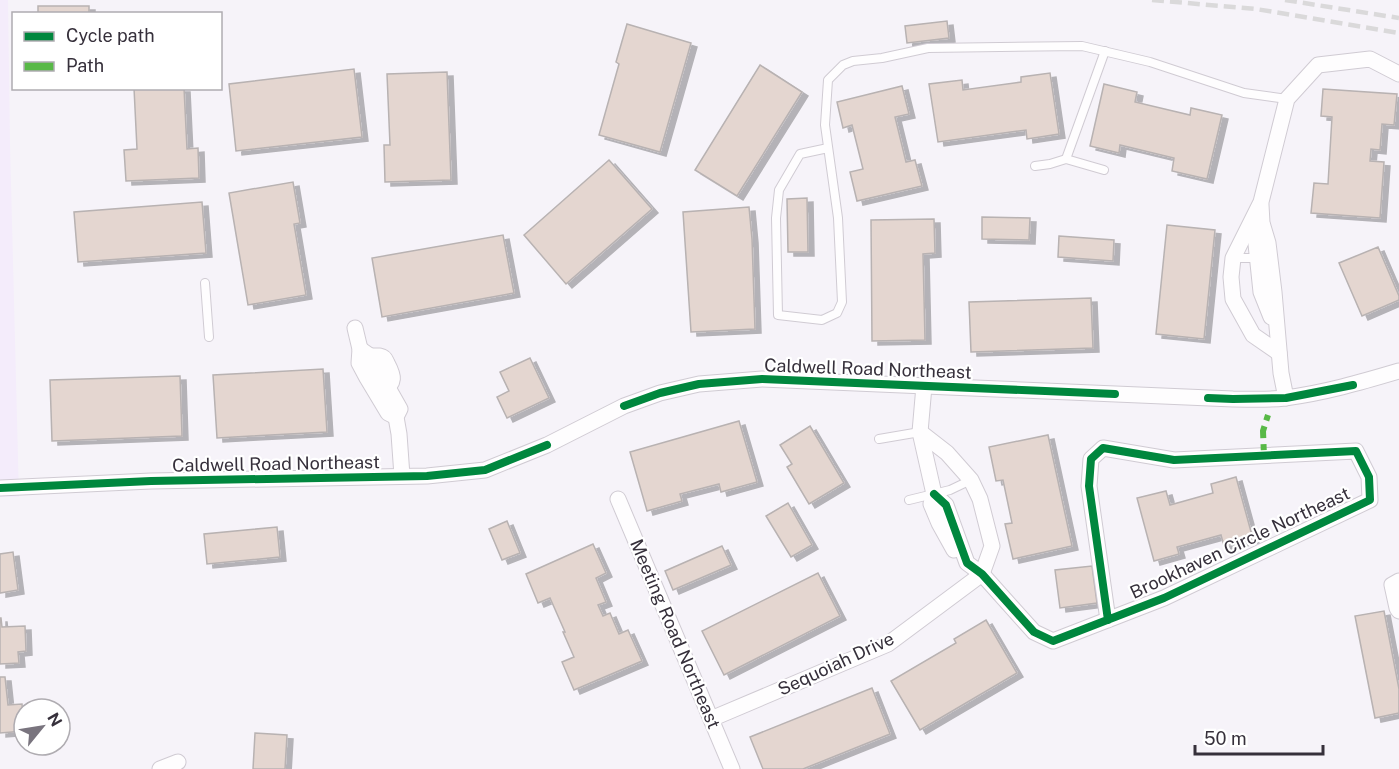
<svg xmlns="http://www.w3.org/2000/svg" width="1399" height="769" font-family="'Public Sans',sans-serif">
<defs>
<filter id="shadow"><feDropShadow dx="6" dy="4" stdDeviation="0" flood-color="#0004"/></filter>
</defs>
<rect width="100%" height="100%" fill="#f6f3f9"/>
<path fill="#f4ecfb" d="M0 0H8L10 144 19 497H0Z"/>
<g fill="#e4d6d0" stroke="#b8b2b2" stroke-width="1.5" filter="url(#shadow)">
<rect x="38" y="6" width="51" height="8"/>
<path d="M947 21 949 38 907 43 905 26Z"/>
<path d="M627 24 691 43 660 152 599 135 619 64 616 62Z"/>
<path d="M760 65 802 92 737 196 695 170Z"/>
<path d="M354 69 362 137 236 151 229 84Z"/>
<path d="M447 72 451 180 385 182 384 145H390L387 74Z"/>
<path d="M1050 73 1059 134 1027 139 1026 130 938 142 929 84 962 80 963 90 1021 82V77Z"/>
<path d="M1104 84 1137 92 1135 102 1190 115 1191 108 1222 115 1207 179 1172 171 1174 158 1120 145 1119 153 1090 146Z"/>
<path d="M902 86 909 114 895 117 906 162 915 160 922 186 857 201 850 172 863 169 852 125 843 128 837 102Z"/>
<path d="M134 88H184L187 149 198 148 199 178 126 181 124 150 137 149Z"/>
<path d="M1323 89 1397 94 1394 125 1382 124 1380 150 1371 149 1370 161 1384 162 1380 218 1311 213 1314 183 1328 184 1332 117 1321 116Z"/>
<path d="M609 160 652 209 566 284 524 235Z"/>
<path d="M293 182 300 223 294 224 306 295 248 305 229 193Z"/>
<path d="M807 198 808 252H788L787 199Z"/>
<path d="M202 202 206 253 78 262 74 212Z"/>
<path d="M749 207 752 239 755 329 691 332 683 212Z"/>
<path d="M982 217 1030 218 1029 240 982 239Z"/>
<path d="M934 219 935 253 923 254 925 340 872 341 871 220Z"/>
<path d="M1167 225 1215 230 1204 339 1156 334Z"/>
<path d="M503 235 514 293 382 317 372 258Z"/>
<path d="M1059 236 1114 240 1113 261 1058 257Z"/>
<path d="M1378 247 1399 296V300L1362 316 1339 263Z"/>
<path d="M1091 298 1093 348 971 352 969 302Z"/>
<path d="M530 358 549 398 507 418 497 397 509 391 500 372Z"/>
<path d="M323 369 327 432 217 438 213 375Z"/>
<path d="M180 376 182 436 52 441 50 380Z"/>
<path d="M739 421 757 482 721 492 719 484 680 494 682 501 647 511 630 452Z"/>
<path d="M810 426 844 483 809 504 787 467 792 464 780 445Z"/>
<path d="M1048 435 1072 546 1013 559 1005 524 1012 523 1003 480 996 481 989 447Z"/>
<path d="M1236 477 1253 539 1224 546 1221 535 1177 547 1179 554 1154 561 1137 498 1166 491 1170 505 1213 493 1211 484Z"/>
<path d="M788 503 812 545 791 557 766 516Z"/>
<path d="M507 521 520 553 502 560 489 529Z"/>
<path d="M277 527 280 557 207 564 204 534Z"/>
<path d="M593 544 606 573 596 578 606 602 598 605 603 616 610 613 619 634 628 630 642 661 574 690 562 662 574 657 563 632H565L550 598 538 603 526 574Z"/>
<path d="M722 546 731 565 673 590 665 571Z"/>
<path d="M13 552 18 590 0 593V554Z"/>
<path d="M1092 566 1097 603 1060 608 1055 570Z"/>
<path d="M818 573 840 616 724 675 702 631Z"/>
<path d="M1384 611 1399 689V713L1375 718 1355 616Z"/>
<path d="M0 618H1L2 627 25 626 26 651 18 652 19 663 0 664Z"/>
<path d="M986 620 1017 673 920 730 891 681 956 643 954 639Z"/>
<path d="M0 677H5L8 705 22 704 24 731 0 733Z"/>
<path d="M872 688 890 734 803 769H763L750 737Z"/>
<path d="M255 733 287 735 285 769H253Z"/>
</g>
<g fill="none" stroke-linecap="round" stroke-linejoin="round">
<defs>
<g id="lane">
<path d="M828 148 800 154 779 190 776 218 778 315 822 320 837 313 842 302 838 218 825 125 828 80 843 65 853 61 882 58 928 48 1082 46 1150 62 1244 93 1287 99"/>
<path d="M1066 159 1105 51"/>
<path d="M1035 166 1050 164 1066 159 1104 170"/>
<path d="M1233 258H1259"/>
<path d="M205 283 209 337"/>
<path d="M879 439 920 432"/>
<path d="M909 500 950 490 971 480"/>
</g>
<g id="street">
<path d="M1261 205 1262 223 1268 243 1274 292 1281 373 1286 398"/>
<path d="M1262 224 1256 244 1261 292 1271 317"/>
<path d="M355 328 360 349 359 363 367 378 388 413 396 417"/>
<path d="M360 349 370 356 400 409 396 417 399 434 402 476"/>
<path d="M1279 353 1253 335 1233 299 1231 277 1233 258 1261 202 1287 99 1318 65 1370 59 1399 74"/>
<path d="M370 356C372 356 379 356 380 356 385 357 385 359 387 363 394 376 396 383 382 392"/>
<path d="M924 386 920 432 934 494 931 504 939 523 954 550"/>
<path d="M0 488 151 481 427 476 485 470 547 445 624 406 660 393 699 384 762 379 1233 399C1251 399 1268 400 1285 398 1324 393 1362 382 1399 371"/>
<path d="M934 494 946 505 967 563 982 574 1034 632 1053 641 1164 598 1370 500 1369 477 1356 451 1174 460 1103 448 1091 459 1089 486 1108 620"/>
<path d="M618 499 732 769"/>
<path d="M1399 581 1392 585 1397 608 1399 611"/>
<path d="M711 719 888 644 982 574 992 546 980 499 971 480 947 453 920 432"/>
<path d="M160 769 178 762"/>
</g>
</defs>
<use href="#lane" stroke="#d0cbd3" stroke-width="10"/>
<use href="#street" stroke="#d0cbd3" stroke-width="17"/>
<use href="#lane" stroke="#fefdfe" stroke-width="8"/>
<use href="#street" stroke="#fefdfe" stroke-width="15"/>
<g stroke="#dad9da" stroke-width="4.5" stroke-dasharray="12 6" stroke-linecap="butt">
<path d="M1152 0 1256 9 1399 33"/>
<path d="M1285 0 1399 18"/>
</g>
<path stroke="#58b947" stroke-width="6" stroke-dasharray="12 6" stroke-linecap="butt" d="M1264 456 1263 431 1268 415"/>
<defs>
<g id="cycleway">
<path d="M1208 398 1233 399 1286 398 1353 385"/>
<path d="M624 406 660 393 699 384 762 379 1115 394"/>
<path d="M0 488 151 481 427 476 485 470 547 445"/>
<path d="M934 494 946 505 967 563 982 574 1034 632 1053 641 1164 598 1370 500 1369 477 1356 451 1174 460 1103 448 1091 459 1089 486 1108 620"/>
</g>
</defs>
<use href="#cycleway" stroke="#fff" stroke-width="11"/>
<use href="#cycleway" stroke="#00873e" stroke-width="8"/>
</g>
<g text-anchor="middle" stroke-width="4.5" stroke-linejoin="round" paint-order="stroke">
<g font-size="18" fill="#36303b" stroke="#fff">
<text transform="translate(868 369) rotate(2)" y="6">Caldwell Road Northeast</text>
<text transform="translate(276 464) rotate(-1)" y="6">Caldwell Road Northeast</text>
<text transform="translate(1240 543) rotate(-25)" y="6">Brookhaven Circle Northeast</text>
<text transform="translate(675 634) rotate(67)" y="6">Meeting Road Northeast</text>
<text transform="translate(836 664) rotate(-25)" y="6">Sequoiah Drive</text>
</g>
</g>
<rect x="12" y="12" width="210" height="78" fill="#ffffff" stroke="#afacb1" stroke-width="1.5"/>
<rect x="24" y="32" width="30" height="9" fill="#00873e" stroke="#afacb1" stroke-width="1.5"/>
<text x="66" y="42" font-size="18" fill="#36303b">Cycle path</text>
<rect x="24" y="62" width="30" height="9" fill="#58b947" stroke="#afacb1" stroke-width="1.5"/>
<text x="66" y="72" font-size="18" fill="#36303b">Path</text>
<g transform="translate(42 727) rotate(60)"><circle r="28" fill="#ffffff" stroke="#afacb1" stroke-width="1.5"/>
<path d="M0-4.5L10 22L0 15L-10 22Z" fill="#79747e"/>
<text y="-9" font-size="16" font-weight="bold" text-anchor="middle" fill="#36303b">N</text>
</g>
<path d="M1195 745v9h128v-9" fill="none" stroke="#36303b" stroke-width="3"/>
<text x="1204" y="745" font-size="18" fill="#36303b" stroke="#ffffff" stroke-width="4.5" paint-order="stroke">50 m</text>
</svg>
